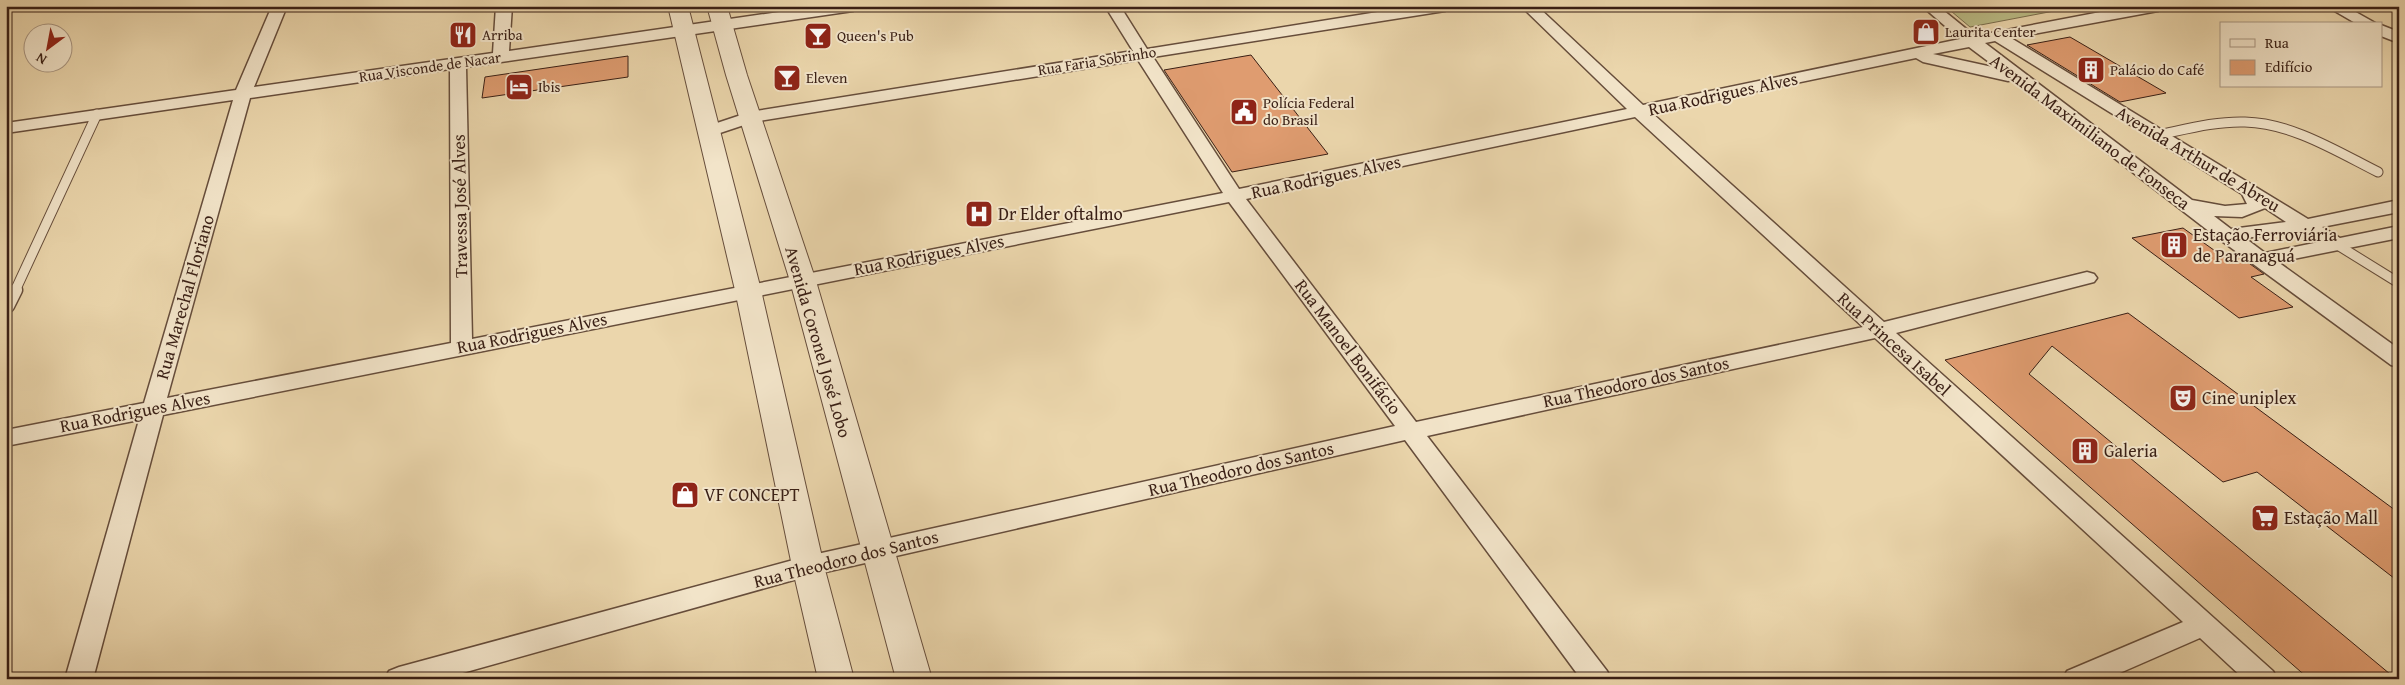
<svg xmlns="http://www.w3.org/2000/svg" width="2405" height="685" font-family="'Gentium Book Plus',serif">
<rect width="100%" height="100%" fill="#ebd6ac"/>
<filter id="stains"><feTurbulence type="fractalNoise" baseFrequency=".004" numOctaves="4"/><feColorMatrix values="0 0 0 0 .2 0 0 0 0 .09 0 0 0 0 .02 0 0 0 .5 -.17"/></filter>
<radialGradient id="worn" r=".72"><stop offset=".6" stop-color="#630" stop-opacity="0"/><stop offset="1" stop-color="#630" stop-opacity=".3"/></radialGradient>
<path fill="#bbbd87" stroke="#7a6e4e" d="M1945 6H2073L2075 7 1970 27Z"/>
<g fill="#df9c70" stroke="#391f15">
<path d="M2070 37 2166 93 2120 102 2027 45Z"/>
<path d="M1251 55 1328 154 1232 172 1164 70Z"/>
<path d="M628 56V77L482 98 485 77Z"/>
<path d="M2183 228 2225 258 2239 256 2264 274 2251 277 2293 307 2239 318 2132 238Z"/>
<path d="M2128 313 2399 513V582L2257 472 2223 482 2052 346 2029 374 2396 679H2309L1945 360Z"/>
</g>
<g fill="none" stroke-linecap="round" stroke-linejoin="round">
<defs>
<g id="service-far1">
<path d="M2158 135C2187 129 2216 121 2245 122 2292 123 2338 152 2378 172"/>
<path d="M2336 244 2399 283"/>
<path d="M15 291 97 114"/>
</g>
<path id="service" d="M8 306 16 290"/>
<g id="minor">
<path d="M272 6H287L254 87 493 53 496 6H512L509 51 820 6H860L853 11 466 67 472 339 1223 193 1138 60 753 122 708 137 702 136 699 132 702 128 750 112 1133 51 1105 6H1120L1147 49 1415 6H1452L1445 11 1153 57 1239 189 1627 109 1521 6H1537L1643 105 1960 39 1922 6H1938L1975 36 2132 6H2165L2158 11 2011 38 2308 219 2399 200V212L2322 227 2340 238 2399 226V238L2278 262 2399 349V367L2391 365 2219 239 2013 80 2008 81 1923 62 1916 58 1652 113 1884 322 2087 272 2094 274 2097 278 2094 282 1896 333 2273 671 2277 679H2244L2200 638 2106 679H2063L2067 671 2183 622 1875 338 1427 436 1607 671 1611 679H1581L1405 440 808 576 441 679H385L389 671 399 667 808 556 1395 426 1229 202 163 415 93 679H65L139 420 6 446V430L144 403 233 100 6 133V123L236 90ZM1995 41 2242 194 2247 204 2225 206 2192 200 1985 43ZM1969 47 1997 68 1933 54ZM450 69 451 343 167 398 250 98ZM1635 117 1863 327 1416 422 1246 199ZM2265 208 2286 222 2231 229 2214 216 2242 217ZM2302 231 2319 242 2265 253 2245 238Z"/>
<path d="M2326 6H2345L2377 24H2357Z"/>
<path d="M2381 25 2399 32V43L2381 36Z"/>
</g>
<g id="tertiary">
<path d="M668 6H688L761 290 824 566 854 679H818L792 566 735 290Z"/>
<path d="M707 6H727L747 75 816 281 932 679H896L790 281 726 75Z"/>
</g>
</defs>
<use href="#service-far1" stroke="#664d3b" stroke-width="11"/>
<use href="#service" stroke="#664d3b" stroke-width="15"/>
<use href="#minor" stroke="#664d3b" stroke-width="3"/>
<use href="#tertiary" stroke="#664d3b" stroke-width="2"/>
<use href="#service-far1" stroke="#f2e4c9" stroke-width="9"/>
<use href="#service" stroke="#f2e4c9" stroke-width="12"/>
<use href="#minor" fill="#f2e4c9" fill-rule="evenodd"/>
<use href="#tertiary" fill="#f2e4c9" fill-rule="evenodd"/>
</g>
<defs>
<symbol id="shop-square" viewBox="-11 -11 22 22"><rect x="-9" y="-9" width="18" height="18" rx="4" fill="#8f2418" stroke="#f2e4c9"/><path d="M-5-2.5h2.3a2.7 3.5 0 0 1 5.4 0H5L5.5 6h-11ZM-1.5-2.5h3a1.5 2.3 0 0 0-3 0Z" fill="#fff"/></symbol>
<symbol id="restaurant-square" viewBox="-11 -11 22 22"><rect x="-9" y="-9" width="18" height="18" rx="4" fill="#8f2418" stroke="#f2e4c9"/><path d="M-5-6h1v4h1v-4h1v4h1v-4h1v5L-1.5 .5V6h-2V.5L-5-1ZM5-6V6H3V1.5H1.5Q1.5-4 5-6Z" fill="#fff"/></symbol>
<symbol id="bar-square" viewBox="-11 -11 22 22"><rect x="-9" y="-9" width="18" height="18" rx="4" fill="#8f2418" stroke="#f2e4c9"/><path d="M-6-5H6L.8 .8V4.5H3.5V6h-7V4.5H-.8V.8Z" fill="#fff"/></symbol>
<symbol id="building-square" viewBox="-11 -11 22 22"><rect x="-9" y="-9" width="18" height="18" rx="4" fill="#8f2418" stroke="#f2e4c9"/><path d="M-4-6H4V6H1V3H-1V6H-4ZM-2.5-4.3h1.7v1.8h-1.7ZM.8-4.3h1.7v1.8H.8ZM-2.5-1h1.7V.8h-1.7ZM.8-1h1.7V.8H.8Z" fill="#fff"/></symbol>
<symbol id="hotel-square" viewBox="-11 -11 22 22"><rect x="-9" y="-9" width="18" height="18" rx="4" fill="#8f2418" stroke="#f2e4c9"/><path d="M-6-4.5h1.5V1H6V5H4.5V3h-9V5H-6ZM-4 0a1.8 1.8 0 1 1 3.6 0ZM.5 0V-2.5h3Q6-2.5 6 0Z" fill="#fff"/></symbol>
<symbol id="civic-square" viewBox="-11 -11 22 22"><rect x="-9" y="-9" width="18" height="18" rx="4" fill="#8f2418" stroke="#f2e4c9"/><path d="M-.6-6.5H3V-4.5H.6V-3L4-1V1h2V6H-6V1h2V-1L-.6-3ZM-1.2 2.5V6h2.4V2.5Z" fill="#fff"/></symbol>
<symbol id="hospital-square" viewBox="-11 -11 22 22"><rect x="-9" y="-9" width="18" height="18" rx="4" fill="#8f2418" stroke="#f2e4c9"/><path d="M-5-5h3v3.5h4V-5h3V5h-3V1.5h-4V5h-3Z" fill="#fff"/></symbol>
<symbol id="theatre-square" viewBox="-11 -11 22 22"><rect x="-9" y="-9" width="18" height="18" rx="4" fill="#8f2418" stroke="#f2e4c9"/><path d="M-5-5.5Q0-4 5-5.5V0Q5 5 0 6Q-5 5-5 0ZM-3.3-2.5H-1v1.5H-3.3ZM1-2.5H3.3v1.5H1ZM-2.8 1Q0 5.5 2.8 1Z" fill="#fff"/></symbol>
<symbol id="supermarket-square" viewBox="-11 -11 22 22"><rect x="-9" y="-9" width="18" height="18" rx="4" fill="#8f2418" stroke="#f2e4c9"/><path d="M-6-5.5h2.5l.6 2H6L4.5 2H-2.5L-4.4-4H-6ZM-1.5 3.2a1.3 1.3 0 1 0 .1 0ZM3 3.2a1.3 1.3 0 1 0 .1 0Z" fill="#fff"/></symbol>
</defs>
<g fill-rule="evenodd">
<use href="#shop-square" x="1910" y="16" width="32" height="32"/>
<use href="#restaurant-square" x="447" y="19" width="32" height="32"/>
<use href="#bar-square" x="802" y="20" width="32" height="32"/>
<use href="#building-square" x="2075" y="54" width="32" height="32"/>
<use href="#bar-square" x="771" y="62" width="32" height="32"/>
<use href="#hotel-square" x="503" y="71" width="32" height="32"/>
<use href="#civic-square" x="1228" y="96" width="32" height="32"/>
<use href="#hospital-square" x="963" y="198" width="32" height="32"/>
<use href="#building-square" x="2158" y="229" width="32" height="32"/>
<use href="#theatre-square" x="2167" y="382" width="32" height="32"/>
<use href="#building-square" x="2069" y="435" width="32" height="32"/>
<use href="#shop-square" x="669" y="479" width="32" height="32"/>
<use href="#supermarket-square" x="2249" y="502" width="32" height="32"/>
</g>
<g text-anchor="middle" stroke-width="4" stroke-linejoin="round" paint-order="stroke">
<g font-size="15" fill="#391f15" stroke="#f2e4c9" text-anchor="start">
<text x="1945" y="37">Laurita Center</text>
<text x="482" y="40">Arriba</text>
<text x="837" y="41">Queen's Pub</text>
<text x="2110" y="75">Palácio do Café</text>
<text x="806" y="83">Eleven</text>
<text x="538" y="92">Ibis</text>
<text x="1263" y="108">Polícia Federal<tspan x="1263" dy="17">do Brasil</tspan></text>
</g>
<g font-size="15" fill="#391f15" stroke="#f2e4c9">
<text transform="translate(1097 61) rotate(-9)" y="5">Rua Faria Sobrinho</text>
<text transform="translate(430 67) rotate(-8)" y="5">Rua Visconde de Nacar</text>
</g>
<g font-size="18" fill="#391f15" stroke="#f2e4c9">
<text transform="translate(1723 94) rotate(-12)" y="6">Rua Rodrigues Alves</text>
<text transform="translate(2090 132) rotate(37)" y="6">Avenida Maximiliano de Fonseca</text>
<text transform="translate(2198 159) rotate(31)" y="6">Avenida Arthur de Abreu</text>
<text transform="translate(1326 177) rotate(-12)" y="6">Rua Rodrigues Alves</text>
<text transform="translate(460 206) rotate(-91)" y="6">Travessa José Alves</text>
<text transform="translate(929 255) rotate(-11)" y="6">Rua Rodrigues Alves</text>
<text transform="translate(185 297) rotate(-74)" y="6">Rua Marechal Floriano</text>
<text transform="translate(532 333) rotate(-11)" y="6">Rua Rodrigues Alves</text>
<text transform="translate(818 342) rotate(74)" y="6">Avenida Coronel José Lobo</text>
<text transform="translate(1894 344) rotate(42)" y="6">Rua Princesa Isabel</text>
<text transform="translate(1348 347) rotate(53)" y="6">Rua Manoel Bonifácio</text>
<text transform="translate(1636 382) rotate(-12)" y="6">Rua Theodoro dos Santos</text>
<text transform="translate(135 412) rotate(-11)" y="6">Rua Rodrigues Alves</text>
<text transform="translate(1241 469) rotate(-13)" y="6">Rua Theodoro dos Santos</text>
<text transform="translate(846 559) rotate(-14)" y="6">Rua Theodoro dos Santos</text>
</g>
<g font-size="18" fill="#391f15" stroke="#f2e4c9" text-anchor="start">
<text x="998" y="220">Dr Elder oftalmo</text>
<text x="2193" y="241">Estação Ferroviária<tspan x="2193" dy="21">de Paranaguá</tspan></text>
<text x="2202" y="404">Cine uniplex</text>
<text x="2104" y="457">Galeria</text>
<text x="704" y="501">VF CONCEPT</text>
<text x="2284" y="524">Estação Mall</text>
</g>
</g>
<rect width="2405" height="685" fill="none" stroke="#ebd6ac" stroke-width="25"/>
<rect x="8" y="8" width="2390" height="670" fill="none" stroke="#391f15" stroke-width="2.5"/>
<rect x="12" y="12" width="2380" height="660" fill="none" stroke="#391f15"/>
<rect x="2220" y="22" width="162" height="65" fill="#f2e4c9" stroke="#a89581"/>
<rect x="2230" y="39" width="25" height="8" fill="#f2e4c9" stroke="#a89581"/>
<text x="2265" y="48" font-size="15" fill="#391f15">Rua</text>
<rect x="2230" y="60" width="25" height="15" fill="#df9c70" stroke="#a89581"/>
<text x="2265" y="72" font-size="15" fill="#391f15">Edifício</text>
<g transform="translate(48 48) rotate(212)"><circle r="24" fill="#f2e4c9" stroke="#a89581"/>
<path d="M0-4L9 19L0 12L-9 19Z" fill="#8f2418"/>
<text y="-8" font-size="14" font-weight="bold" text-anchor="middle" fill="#391f15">N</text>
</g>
<rect width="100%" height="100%" filter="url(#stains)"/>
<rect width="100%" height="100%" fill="url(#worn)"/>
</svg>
